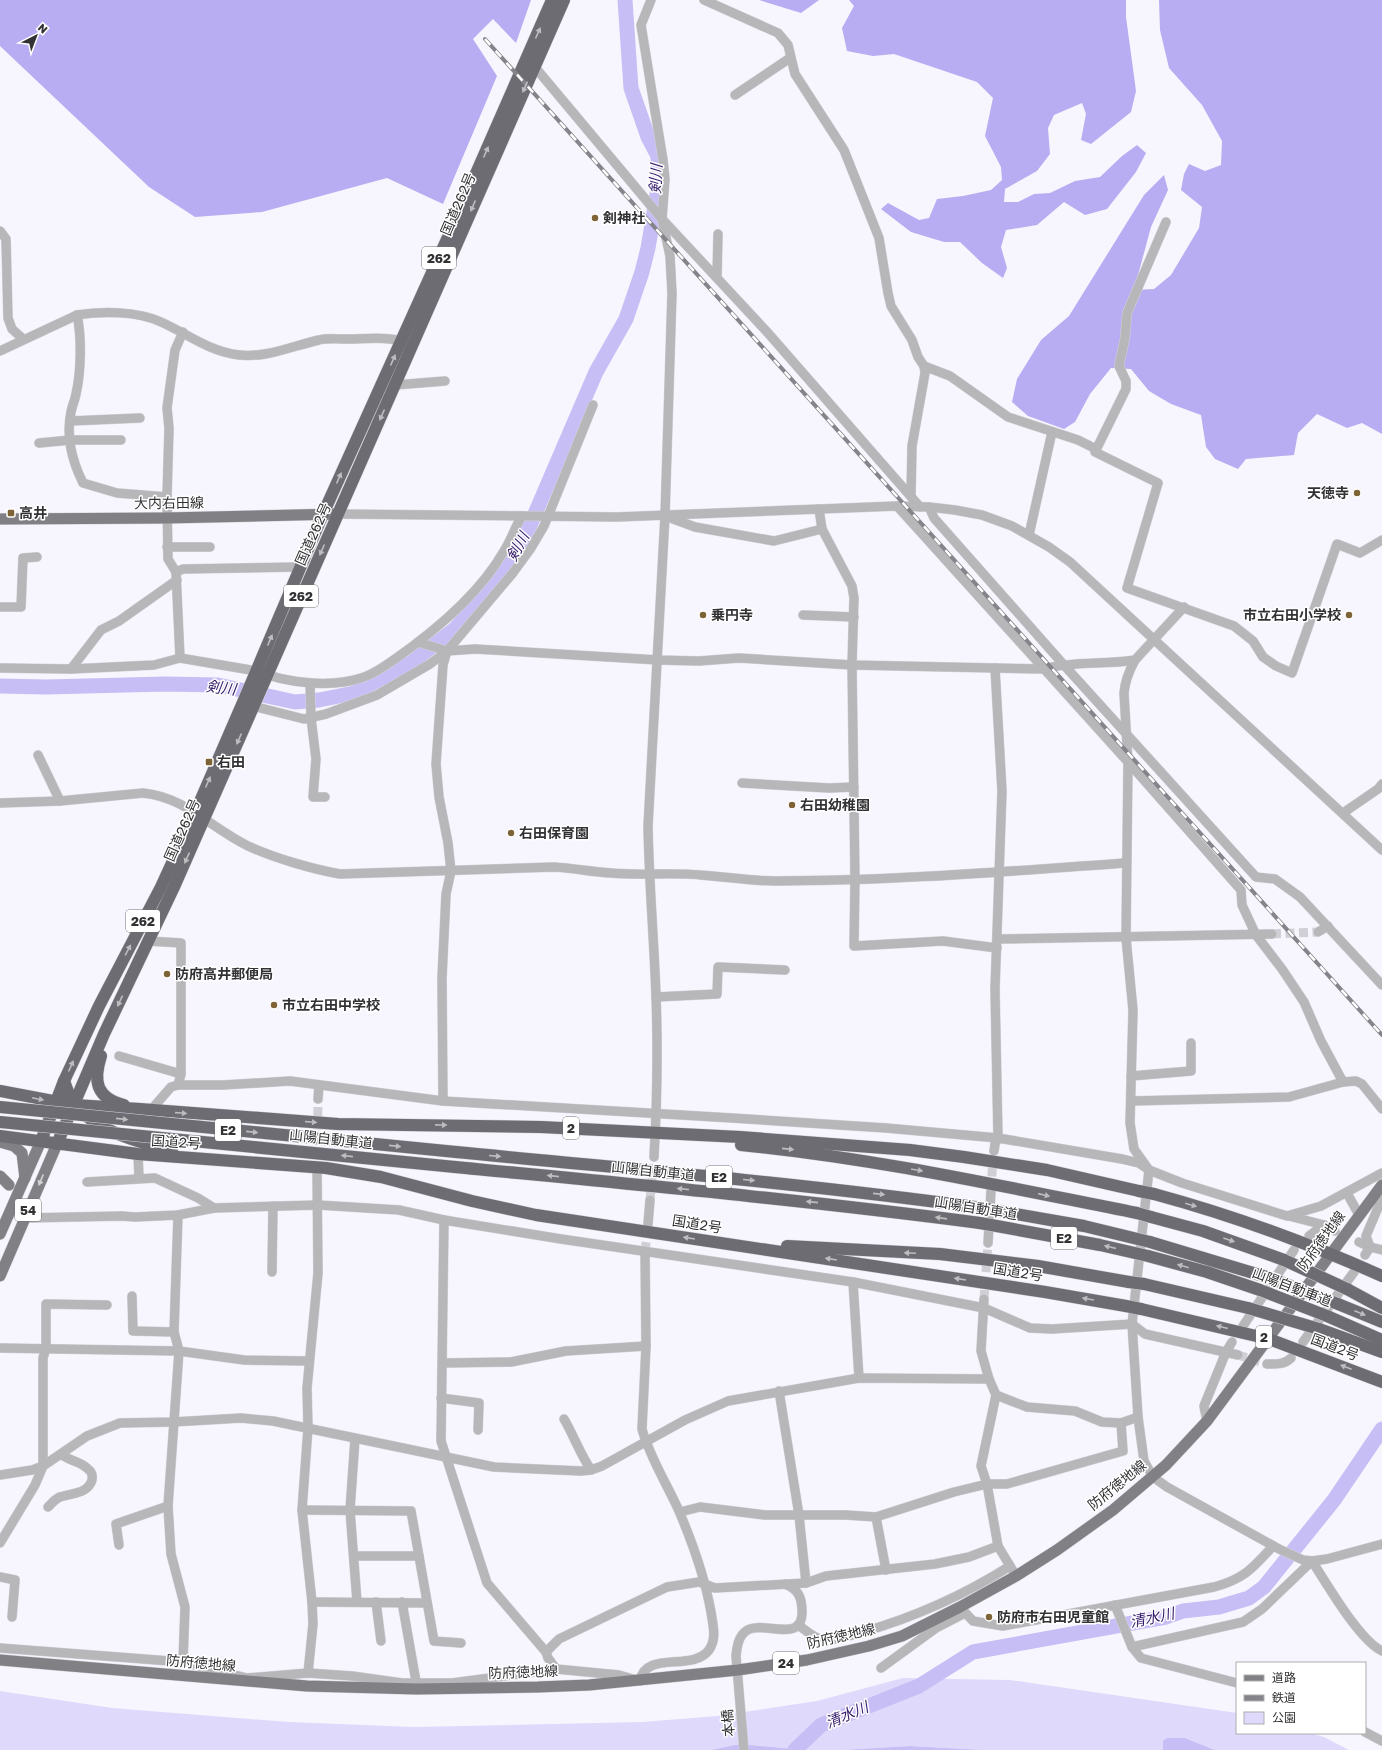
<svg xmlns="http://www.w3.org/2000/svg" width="1382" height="1750" font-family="'Golos Text','Noto Sans JP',sans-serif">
<rect width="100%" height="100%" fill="#f7f6fe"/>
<path fill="#dfdafb" d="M903 1678 1010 1680 1237 1713V1733H1310L1324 1737 1349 1750H1215L1185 1738H1167L1163 1750H983L910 1746 842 1750H810L740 1744 711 1750H0V1691L112 1708 289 1722 414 1727 642 1722 717 1716 817 1701Z"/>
<g fill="#b8adf2">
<path d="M0 0H531L516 43 493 19 473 39 497 76 443 204 387 178 262 212 195 217 149 187 0 46Z"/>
<path d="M759 0H819L801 13Z"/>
<path d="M849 0H1126V17L1136 91 1131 112 1091 144 1081 140 1086 114 1082 103 1054 115 1048 128 1050 154 1037 171 1005 189 1004 202H1018L1034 194 1050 193 1075 181 1100 177 1122 156 1137 145 1146 153 1136 172 1107 209 1085 215 1064 202 1037 225 1006 230 1001 247 1007 268 1003 278 982 263 960 242H944L911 232 881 209 888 203 919 220 929 218 937 199 963 196 991 190 1002 180 1001 167 985 136 993 98 977 82 894 54 873 56 847 51 842 28 854 6Z"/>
<path d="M1159 0H1382V434L1362 423 1347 428 1317 414 1298 433 1294 455 1246 459 1238 469 1215 459 1206 447 1201 415 1171 404 1149 391 1131 369 1111 368 1090 394 1075 422 1064 429 1028 416 1012 402 1017 379 1041 340 1069 316 1144 195 1164 175 1168 190 1151 227 1134 290 1154 289 1171 275 1199 228 1202 207 1181 190 1184 174 1189 164 1205 171 1221 165 1222 141 1202 105 1169 68 1160 30Z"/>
</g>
<g fill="#c7bef6">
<path d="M1167 1738H1185L1215 1750H1163V1741Z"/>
<path d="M740 1744 806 1750H711Z"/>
<path d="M910 1746 983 1750H842Z"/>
</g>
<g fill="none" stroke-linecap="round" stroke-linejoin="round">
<g stroke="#c7bef6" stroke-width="15">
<path d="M0 686 46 687 166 684 218 685 295 702 319 700 354 693 412 662 455 629 510 563 525 537 596 372 626 319 642 272 648 248 659 183 658 156 648 137 631 88 625 0"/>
<path d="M795 1750 821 1725 919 1686 973 1652 1166 1617 1183 1611 1219 1607 1249 1598 1264 1587 1334 1500 1382 1429"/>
</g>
<g stroke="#d0cfd6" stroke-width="9" stroke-dasharray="9 4.5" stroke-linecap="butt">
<path d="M1272 934 1318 932"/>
<path d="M317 1170 318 1099"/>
<path d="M991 1190 993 1157"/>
<path d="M650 1200 654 1157"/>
<path d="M645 1251 648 1227"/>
<path d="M984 1299 988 1243"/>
<path d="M1238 1355 1267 1364"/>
</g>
<defs>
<g id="minor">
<path d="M651 0 641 25 663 160 665 179 662 219 670 256 672 293 665 516 648 826C649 883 654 939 656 996 658 1049 657 1104 654 1157"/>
<path d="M704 0 778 33 788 45 795 74 844 150 879 238 888 293 891 306 912 340 918 357 924 366 950 376 1008 417 1078 440 1096 449"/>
<path d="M534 66 662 219 768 333 920 507"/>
<path d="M735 95 790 58"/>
<path d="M1166 222 1127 313 1125 338 1119 366 1126 381V389L1095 452 1158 483 1127 588 1234 626 1253 641 1263 657 1276 666 1292 673 1337 544 1360 553 1382 540"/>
<path d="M0 231 6 239 8 318 12 329 23 339"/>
<path d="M717 276 718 234"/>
<path d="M77 315C82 337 81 372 76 394 75 400 72 406 71 412 66 436 72 461 83 483L117 493 167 497"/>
<path d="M0 351 77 315C102 311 138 311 161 322 188 334 208 351 239 355 267 358 292 346 319 340 327 338 335 339 343 339 364 339 387 336 407 342"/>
<path d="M395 385 445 381"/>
<path d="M70 421 140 418"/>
<path d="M39 443 71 440H121"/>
<path d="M911 495 912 446 925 373 924 366"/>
<path d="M897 506 1128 762 1241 890 1242 905 1256 935 1282 969 1304 1002 1321 1041 1343 1082"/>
<path d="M929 507 934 518 1063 664 1256 877 1275 879 1300 897 1382 985"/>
<path d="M819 509 822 529 852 586 854 598 852 665 855 879 854 946 943 941 997 948"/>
<path d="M338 514 617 517 897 506 929 507 955 510 982 515 1012 526 1049 547 1070 562 1382 850"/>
<path d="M668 517 695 527 774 541 822 529"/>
<path d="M1029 535 1052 432"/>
<path d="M167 547H210"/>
<path d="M176 572 183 569 300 567"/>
<path d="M0 607H21L23 558 37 557"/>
<path d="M1184 607 1135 660C1129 671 1125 680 1124 693L1128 762 1126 938 1133 1010 1130 1123 1134 1149 1149 1170 1132 1324 1138 1417 1144 1461 1153 1477 1167 1487 1279 1549 1303 1560 1312 1561 1327 1559 1382 1544"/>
<path d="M803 615 854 617"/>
<path d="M418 642 447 651 475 649 658 660 699 661 739 658 852 665 1043 669C1073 661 1104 665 1135 660"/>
<path d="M180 658 176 572 168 559 167 497 169 428 167 408 175 350 183 332"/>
<path d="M0 668 71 669 154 665 180 658 257 671C286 683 331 688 361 678 373 675 385 666 395 659 435 631 480 593 504 551 511 540 515 527 522 516"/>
<path d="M71 669 101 630 119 621 177 580"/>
<path d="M310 683 311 718 316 759 313 797H325"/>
<path d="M253 706 304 719 326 714 377 695 430 664 447 651 512 574 531 548 544 526 593 405"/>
<path d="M38 755 60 801"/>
<path d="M742 783 829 788 854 787"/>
<path d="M0 803 60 801 143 793C185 797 211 828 248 846 274 858 312 869 340 874L554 867C573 868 592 872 611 873 641 876 671 872 701 875 727 877 751 881 776 881 893 881 1010 871 1126 863"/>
<path d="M1343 813 1378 789 1382 784"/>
<path d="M1318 932 1328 926"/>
<path d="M998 939 1272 934"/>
<path d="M148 941 181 943V1074L178 1085"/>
<path d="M656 997 717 994 718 967 785 970"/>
<path d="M119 1056 181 1074"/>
<path d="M1131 1076 1191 1071V1043"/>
<path d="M318 1099 319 1085"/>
<path d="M443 1101 442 978 446 894 451 871 448 843 439 797 436 764 443 665 447 651"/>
<path d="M1131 1101 1289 1097 1343 1082 1356 1081 1362 1084 1382 1109"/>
<path d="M151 1110 171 1087 178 1085H223L290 1081 443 1101 732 1118 886 1128 998 1138 1122 1159 1139 1163 1149 1170 1182 1183 1287 1216 1321 1206 1382 1173"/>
<path d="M994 1151 995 1144 998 1138 995 989 1002 791 995 668"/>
<path d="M138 1154 139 1178"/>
<path d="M87 1182 155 1178 198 1198 214 1208"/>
<path d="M1347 1193 1359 1215"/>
<path d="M178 1215 174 1332 179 1351 168 1506 171 1554 185 1607 183 1662"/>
<path d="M1289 1216 1324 1225 1335 1231"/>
<path d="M25 1218 122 1216 135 1217 178 1215 214 1208 318 1205 399 1210 444 1220 561 1239 853 1282 984 1308 1030 1328 1052 1329 1132 1324 1145 1334 1238 1355"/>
<path d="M444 1220 441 1441 487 1583 546 1652 548 1658 556 1669"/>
<path d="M648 1224 650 1200"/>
<path d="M1309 1236 1324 1225"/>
<path d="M1359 1242 1370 1247 1382 1250"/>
<path d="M988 1243 991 1191"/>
<path d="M1365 1255 1370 1247 1366 1236 1380 1203 1376 1193"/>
<path d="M272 1272 273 1206"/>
<path d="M853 1282 859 1378"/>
<path d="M132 1296 133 1331 174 1332"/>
<path d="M984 1299 981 1351 989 1379 996 1395 981 1466 987 1484 998 1546 1016 1576"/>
<path d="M1243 1326 1294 1250"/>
<path d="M1303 1342 1354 1272"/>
<path d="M0 1348 179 1351 244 1360 309 1361"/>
<path d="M443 1363 511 1362 566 1351 646 1346"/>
<path d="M1267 1364C1276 1364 1284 1365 1291 1358"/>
<path d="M779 1391 799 1515 806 1583"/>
<path d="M996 1395 1027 1407 1075 1411 1102 1422 1121 1423"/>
<path d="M441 1398 479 1403 478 1430"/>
<path d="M564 1419C574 1436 580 1454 591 1470"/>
<path d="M1207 1421 1204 1406 1226 1352 1232 1342"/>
<path d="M355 1439 350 1510 357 1602"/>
<path d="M0 1475 32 1470 43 1466 87 1436 120 1423 173 1422 241 1418 273 1421 494 1467 581 1471 591 1470 602 1466 685 1420 728 1401 859 1378 989 1379"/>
<path d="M48 1507C52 1503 55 1499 60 1497 71 1493 88 1494 92 1480 93 1475 92 1472 88 1469 80 1461 69 1461 61 1454"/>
<path d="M302 1510 411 1511 434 1641 461 1643"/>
<path d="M680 1512 700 1507 765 1515H846L876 1517 954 1492 987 1484H1007L1123 1451 1121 1423 1138 1417"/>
<path d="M876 1517 886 1570"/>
<path d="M0 1543 35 1485 43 1466V1358L46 1348V1304L107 1305"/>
<path d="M119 1545 116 1524 168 1506"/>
<path d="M355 1556H419"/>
<path d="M1312 1561C1327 1584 1359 1640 1382 1651"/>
<path d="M0 1577 15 1580 12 1617"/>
<path d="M312 1602 427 1603"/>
<path d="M376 1602 381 1641"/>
<path d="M402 1602 417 1687"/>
<path d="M1115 1605 1132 1647 1141 1658 1237 1683"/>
<path d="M960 1607 973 1621 1003 1626 1214 1587C1244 1579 1253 1568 1273 1546"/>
<path d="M798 1625C806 1630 814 1639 824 1640 836 1641 851 1635 863 1632 915 1617 964 1595 1010 1566"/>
<path d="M1132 1647 1243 1622 1262 1609 1312 1561"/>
<path d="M0 1648 183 1662 247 1678 308 1673 352 1676 402 1683H452L556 1669 619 1675 640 1681C645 1650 693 1672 709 1650 717 1638 713 1626 711 1612 705 1578 693 1544 679 1511 667 1484 650 1458 642 1429L646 1346 645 1251"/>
<path d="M546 1652 559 1639 667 1587 699 1582 715 1588 806 1583 826 1576 935 1564 969 1557 998 1546"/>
<path d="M881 1668 936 1628 965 1613"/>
<path d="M308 1673 313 1624 312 1602 302 1510 308 1428 307 1388 318 1273 317 1170"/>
<path d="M1365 1732 1382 1741"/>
<path d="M744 1750 736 1656C737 1647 738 1637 746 1631 763 1618 810 1650 801 1601 799 1592 794 1588 785 1584"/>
</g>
<g id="major">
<path d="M0 519 167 518 338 514"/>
<path d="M0 1142 14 1146 22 1153 25 1178"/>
<path d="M0 1176 9 1185"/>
<path d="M0 1234 41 1141"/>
<path d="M0 1276 57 1144"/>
<path d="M0 1660 307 1686 417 1689 538 1687 589 1685 738 1670 807 1660 869 1646 902 1636 960 1607 1016 1576 1057 1550 1113 1510 1166 1465 1207 1421 1382 1185"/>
</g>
<g id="highway">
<path d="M101 1056C93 1081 96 1098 124 1105"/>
<path d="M64 1081C66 1086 68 1093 71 1098 89 1130 139 1142 172 1151"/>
<path d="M0 1091 74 1105 140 1109 338 1124 541 1127 740 1137 910 1150 964 1157 1047 1170 1139 1191"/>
<path d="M0 1136 138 1154 326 1168 381 1177 472 1201 536 1215 1045 1292 1126 1306"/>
<path d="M41 1141 64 1081 99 1006 161 887 195 813 244 700 323 514 453 226 552 0"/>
<path d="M57 1144 104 1034 174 887 564 0"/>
<path d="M741 1145C875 1158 1005 1187 1137 1213"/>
<path d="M456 1152C632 1169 808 1184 982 1208"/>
<path d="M455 1167C630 1184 805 1200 980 1223"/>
<path d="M1154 1194C1232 1215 1308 1243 1382 1276"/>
<path d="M1151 1217 1203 1231 1284 1260"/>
<path d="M1150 1242 1270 1278"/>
<path d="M787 1246 940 1254 1038 1266 1129 1282"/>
<path d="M1148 1256 1207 1272 1260 1290"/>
<path d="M1144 1284 1248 1308"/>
<path d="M1347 1289 1382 1308"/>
<path d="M1338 1304 1382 1322"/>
<path d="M1141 1309 1269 1339 1382 1382"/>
<path d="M1327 1316 1382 1340"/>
<path d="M1319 1329 1382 1352"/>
</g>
</defs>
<use href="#minor" stroke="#d4d3da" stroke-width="10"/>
<use href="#major" stroke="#d4d3da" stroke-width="12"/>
<use href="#highway" stroke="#d4d3da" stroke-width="13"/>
<use href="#minor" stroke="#b7b6b9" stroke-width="9"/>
<use href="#major" stroke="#808085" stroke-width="11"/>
<use href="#highway" stroke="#6d6c73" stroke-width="12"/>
<defs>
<path id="rail" d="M485 39 1382 1035"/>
</defs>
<use href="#rail" stroke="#85848a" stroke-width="4"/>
<use href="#rail" stroke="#fff" stroke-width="2.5" stroke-dasharray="8" stroke-linecap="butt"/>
<defs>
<g id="highway-bridge">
<path d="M0 1107 456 1152"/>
<path d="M0 1122 455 1167"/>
<path d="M1139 1191 1154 1194"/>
<path d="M982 1208 1084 1226 1150 1242"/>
<path d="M1137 1213 1151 1217"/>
<path d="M980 1223 1100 1245 1148 1256"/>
<path d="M1284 1260 1347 1289"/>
<path d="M1270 1278 1338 1304"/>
<path d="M1129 1282 1144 1284"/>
<path d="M1260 1290 1327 1316"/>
<path d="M1126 1306 1141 1309"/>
<path d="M1248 1308 1319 1329"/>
</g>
</defs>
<use href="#highway-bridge" stroke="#d4d3da" stroke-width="13" stroke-linecap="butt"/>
<use href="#highway-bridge" stroke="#6d6c73" stroke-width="12"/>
</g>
<defs><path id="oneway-solid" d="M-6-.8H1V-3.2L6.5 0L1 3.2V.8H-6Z"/></defs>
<g fill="#bdbdc0">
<use href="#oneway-solid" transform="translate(538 33) rotate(-66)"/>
<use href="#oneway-solid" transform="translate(525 87) rotate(113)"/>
<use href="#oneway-solid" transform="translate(486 152) rotate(-66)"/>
<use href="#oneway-solid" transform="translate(473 206) rotate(113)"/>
<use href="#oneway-solid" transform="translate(393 360) rotate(-66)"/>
<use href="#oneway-solid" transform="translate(382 415) rotate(114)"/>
<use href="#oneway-solid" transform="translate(339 478) rotate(-66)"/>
<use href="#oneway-solid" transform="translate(322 550) rotate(114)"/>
<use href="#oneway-solid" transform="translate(270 640) rotate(-67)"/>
<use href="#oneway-solid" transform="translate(239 739) rotate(114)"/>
<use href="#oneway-solid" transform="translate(208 782) rotate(-66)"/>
<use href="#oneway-solid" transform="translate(187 858) rotate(114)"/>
<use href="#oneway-solid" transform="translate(128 950) rotate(-62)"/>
<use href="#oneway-solid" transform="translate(120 1001) rotate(115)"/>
<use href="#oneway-solid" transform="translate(71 1066) rotate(-66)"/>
<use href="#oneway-solid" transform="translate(38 1099) rotate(12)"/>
<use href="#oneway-solid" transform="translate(181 1113) rotate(4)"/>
<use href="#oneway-solid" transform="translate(122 1119) rotate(6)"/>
<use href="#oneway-solid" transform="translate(311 1122) rotate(4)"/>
<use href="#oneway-solid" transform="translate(441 1125) rotate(1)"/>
<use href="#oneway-solid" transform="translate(252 1132) rotate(6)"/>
<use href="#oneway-solid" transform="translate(395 1146) rotate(6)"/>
<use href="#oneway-solid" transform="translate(788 1149) rotate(6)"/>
<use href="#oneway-solid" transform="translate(347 1156) rotate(-174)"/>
<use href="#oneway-solid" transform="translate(495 1156) rotate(5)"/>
<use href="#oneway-solid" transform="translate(917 1170) rotate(10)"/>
<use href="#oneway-solid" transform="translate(553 1176) rotate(-174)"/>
<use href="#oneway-solid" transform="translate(749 1180) rotate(5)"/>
<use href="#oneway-solid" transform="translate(683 1189) rotate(-174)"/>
<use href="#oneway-solid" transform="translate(879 1194) rotate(6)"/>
<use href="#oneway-solid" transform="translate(1044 1195) rotate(13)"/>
<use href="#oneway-solid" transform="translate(812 1202) rotate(-174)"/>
<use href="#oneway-solid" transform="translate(1191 1205) rotate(16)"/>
<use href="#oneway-solid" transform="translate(941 1218) rotate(-172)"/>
<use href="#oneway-solid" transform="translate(689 1238) rotate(-171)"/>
<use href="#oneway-solid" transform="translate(1229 1240) rotate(19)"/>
<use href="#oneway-solid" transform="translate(1110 1247) rotate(-167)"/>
<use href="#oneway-solid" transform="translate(910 1253) rotate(-177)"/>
<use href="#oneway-solid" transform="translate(831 1259) rotate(-171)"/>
<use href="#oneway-solid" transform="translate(1183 1266) rotate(-164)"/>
<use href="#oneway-solid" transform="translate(960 1279) rotate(-171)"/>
<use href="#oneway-solid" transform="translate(1088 1299) rotate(-170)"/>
<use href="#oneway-solid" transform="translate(1360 1313) rotate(22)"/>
<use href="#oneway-solid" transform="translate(1222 1327) rotate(-166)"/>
<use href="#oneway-solid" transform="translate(1346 1367) rotate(-159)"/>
</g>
<use fill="#d3d3d4" href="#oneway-solid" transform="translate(41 1180) rotate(113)"/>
<g fill="#7d6335" stroke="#fff" stroke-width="1.5">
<circle cx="595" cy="218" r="4"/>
<circle cx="1357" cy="493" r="4"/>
<rect x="7" y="509" width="8" height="8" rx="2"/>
<circle cx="703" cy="615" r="4"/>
<circle cx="1349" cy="615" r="4"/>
<rect x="205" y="758" width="8" height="8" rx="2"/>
<circle cx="792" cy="805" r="4"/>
<circle cx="511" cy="833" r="4"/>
<circle cx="167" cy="974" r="4"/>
<circle cx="274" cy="1005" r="4"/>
<circle cx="989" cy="1617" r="4"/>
</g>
<g text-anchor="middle" stroke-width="3" stroke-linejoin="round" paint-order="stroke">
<g fill="#fff" stroke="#707072" stroke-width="1">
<rect x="422" y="247" width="34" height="22" rx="3"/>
<rect x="284" y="585" width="34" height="22" rx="3"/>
<rect x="126" y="910" width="34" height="22" rx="3"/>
<rect x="563" y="1117" width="16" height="22" rx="3"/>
<rect x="215" y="1119" width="26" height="22" rx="3"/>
<rect x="706" y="1166" width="26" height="22" rx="3"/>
<rect x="15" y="1199" width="26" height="22" rx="3"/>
<rect x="1051" y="1227" width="26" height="22" rx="3"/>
<rect x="1256" y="1326" width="16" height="22" rx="3"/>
<rect x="773" y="1652" width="26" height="22" rx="3"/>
</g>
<g font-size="13" font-weight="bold" fill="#323235">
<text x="439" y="263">262</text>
<text x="301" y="601">262</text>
<text x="143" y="926">262</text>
<text x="571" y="1133">2</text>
<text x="228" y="1135">E2</text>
<text x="719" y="1182">E2</text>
<text x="28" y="1215">54</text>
<text x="1064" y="1243">E2</text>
<text x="1264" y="1342">2</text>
<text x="786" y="1668">24</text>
</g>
<g font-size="14" fill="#323235" stroke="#fff">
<text transform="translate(458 204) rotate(-67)" y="5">国道262号</text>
<text transform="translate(169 503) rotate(-1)" y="5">大内右田線</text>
<text transform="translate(313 534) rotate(-66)" y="5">国道262号</text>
<text transform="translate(182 830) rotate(-66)" y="5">国道262号</text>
<text transform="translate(331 1139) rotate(6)" y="5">山陽自動車道</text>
<text transform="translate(176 1142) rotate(4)" y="5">国道2号</text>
<text transform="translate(653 1171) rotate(6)" y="5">山陽自動車道</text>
<text transform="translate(976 1208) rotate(9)" y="5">山陽自動車道</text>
<text transform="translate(697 1224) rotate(9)" y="5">国道2号</text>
<text transform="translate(1321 1241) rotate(-54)" y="5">防府徳地線</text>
<text transform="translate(1018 1272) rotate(9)" y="5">国道2号</text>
<text transform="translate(1292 1287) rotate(21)" y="5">山陽自動車道</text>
<text transform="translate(1335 1347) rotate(21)" y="5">国道2号</text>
<text transform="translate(1117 1485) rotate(-39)" y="5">防府徳地線</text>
<text transform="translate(841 1636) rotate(-13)" y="5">防府徳地線</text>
<text transform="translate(201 1663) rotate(5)" y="5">防府徳地線</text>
<text transform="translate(523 1672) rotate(-2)" y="5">防府徳地線</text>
<text transform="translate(728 1723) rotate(-94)" y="5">本橋</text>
</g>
<g font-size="14" font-weight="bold" fill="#323235" stroke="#fff" text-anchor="start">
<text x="603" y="223">剣神社</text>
<text x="1349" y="498" text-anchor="end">天徳寺</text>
<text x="19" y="518">高井</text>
<text x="711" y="620">乗円寺</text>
<text x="1341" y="620" text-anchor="end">市立右田小学校</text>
<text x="217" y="767">右田</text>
<text x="800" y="810">右田幼稚園</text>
<text x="519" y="838">右田保育園</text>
<text x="175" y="979">防府高井郵便局</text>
<text x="282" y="1010">市立右田中学校</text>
<text x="997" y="1622">防府市右田児童館</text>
</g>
<g font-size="15" font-style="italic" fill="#351c6b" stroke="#fff">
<text transform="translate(656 179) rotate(-87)" y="5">剣川</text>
<text transform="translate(518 547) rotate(-62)" y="5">剣川</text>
<text transform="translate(221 688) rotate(7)" y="5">剣川</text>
<text transform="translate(1152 1618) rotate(-12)" y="5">清水川</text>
<text transform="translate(847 1715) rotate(-23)" y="5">清水川</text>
</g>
</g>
<rect x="1236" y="1662" width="130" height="72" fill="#ffffff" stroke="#adadae"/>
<rect x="1244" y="1675" width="20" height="6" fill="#808085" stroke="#adadae"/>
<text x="1272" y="1682" font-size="12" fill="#323235">道路</text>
<rect x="1244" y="1695" width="20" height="6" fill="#85848a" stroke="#adadae"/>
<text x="1272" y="1702" font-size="12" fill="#323235">鉄道</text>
<rect x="1244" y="1712" width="20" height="12" fill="#dfdafb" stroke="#adadae"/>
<text x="1272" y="1722" font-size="12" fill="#323235">公園</text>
<g transform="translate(36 36) rotate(42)" stroke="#ffffff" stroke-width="3" paint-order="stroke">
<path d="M0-3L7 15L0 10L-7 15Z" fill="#323235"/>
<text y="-6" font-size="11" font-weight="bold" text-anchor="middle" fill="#323235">N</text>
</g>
</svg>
